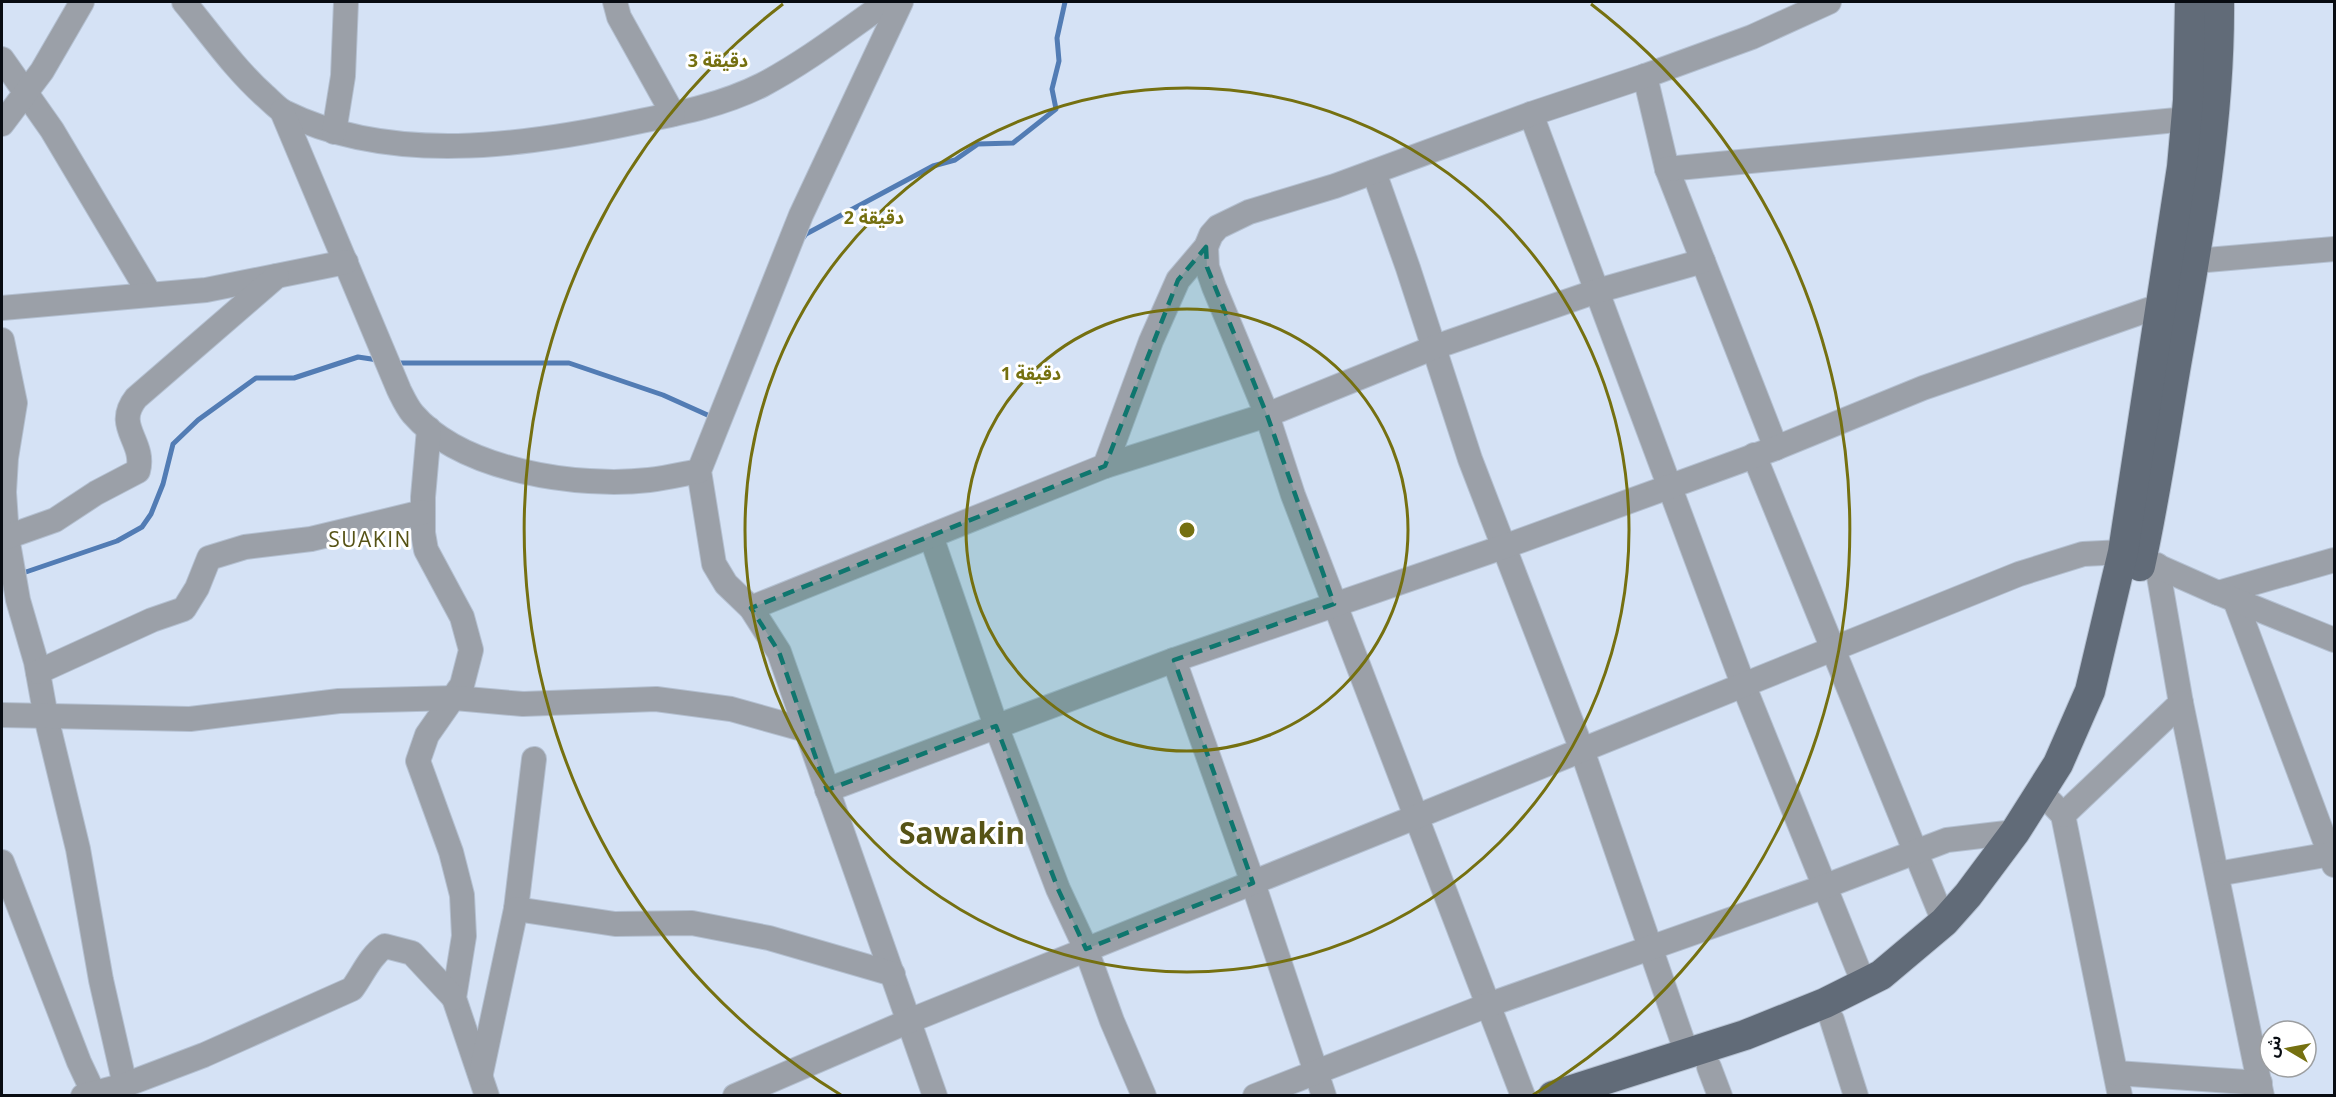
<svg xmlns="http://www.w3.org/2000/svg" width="2336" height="1097" font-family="'Open Sans','Noto Sans Arabic',sans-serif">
<rect width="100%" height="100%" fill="#d5e2f5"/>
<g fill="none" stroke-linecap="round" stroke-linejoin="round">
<g stroke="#527cb4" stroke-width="5">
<path d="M803 238 806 234 933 166 955 160 978 144 1013 143 1056 109 1052 89 1059 61 1057 38 1065 2"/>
<path d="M396 363H569L663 395 712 417"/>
<path d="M20 574 117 541 142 527 151 514 163 484 173 444 198 420 256 378H294L358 357 378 360"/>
</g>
<defs>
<g id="minor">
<path d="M184 2C210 33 233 67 264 95 270 100 277 108 284 112 391 165 524 146 636 122 680 113 722 105 762 85 806 62 847 30 887 2"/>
<path d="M615 2 619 17 673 114"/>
<path d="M901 2 801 215 699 471 714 564 726 584 751 608 779 652 935 1096"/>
<path d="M2 59 52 130 149 293"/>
<path d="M1645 76 1667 169 1776 448"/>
<path d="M282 111 399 390C403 398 407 407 413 414 462 471 578 488 649 480 666 478 683 474 699 471"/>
<path d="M1531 114 1743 684 1864 984"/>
<path d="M2 124 42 71 82 2"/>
<path d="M334 132 343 76 346 2"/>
<path d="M1667 169 2187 119"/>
<path d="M1374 172 1408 268 1470 459 1582 750 1687 1054"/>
<path d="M1206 247 1207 267 1214 287 1267 415 1293 495 1523 1096"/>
<path d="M2195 261 2334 249"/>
<path d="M2 308 206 290 346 262"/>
<path d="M2 340 15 403 6 458 4 492 7 537 18 600 36 662 46 717 78 849 101 980 125 1085"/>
<path d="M429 429 423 497V533L426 550 462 617 471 650 462 685 427 735 418 761 451 852 462 895 464 936 454 998 487 1096"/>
<path d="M1754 455 1944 922"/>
<path d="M1105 466 1151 341 1178 280 1206 247 1211 235 1218 227 1249 212 1335 186 1531 114 1645 76 1752 37 1829 2"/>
<path d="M931 536 996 726 1058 889 1086 949 1112 1021 1144 1096"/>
<path d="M7 537 55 520 96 493 138 471C146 441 113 427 136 398L277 276"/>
<path d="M2157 565 2181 703 2262 1096"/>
<path d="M2218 593 2334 560"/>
<path d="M2235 600 2334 865"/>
<path d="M751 608 1105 466 1267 415 1435 347 1597 291 1703 261"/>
<path d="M1174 660 1253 883 1324 1096"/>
<path d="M38 672 152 620 184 609 197 588 209 558 245 547 311 539 423 512"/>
<path d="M2 715 190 719 339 701 455 698 523 704 656 699 731 709 806 730"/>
<path d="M827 790 1174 660 1506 546 1776 448 1923 388 2159 306"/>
<path d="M2041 792 2063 815 2120 1096"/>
<path d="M2063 815 2181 703"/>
<path d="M2 862 79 1062 95 1096"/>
<path d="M2217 874 2331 854"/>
<path d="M516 909 534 759"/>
<path d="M1832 1020 1856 1096"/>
<path d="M1709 1067 1720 1096"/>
<path d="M481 1073 516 909 615 924 692 923 769 938 893 974"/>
<path d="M2116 1073 2260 1083"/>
<path d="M83 1096 125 1085 204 1055 352 989C363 974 370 956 385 946L412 953 454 998"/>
<path d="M735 1096 909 1021 2019 574 2083 554 2123 552 2132 555 2218 593 2334 640"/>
<path d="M1255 1096 1488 1005 1826 886 1947 840 2015 832"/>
</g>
<g id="major">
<path d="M2140 566C2155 498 2165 428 2177 359 2198 241 2220 122 2219 2"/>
<path d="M1553 1096 1745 1035 1825 1003 1881 975 1944 922 1968 895 2015 832 2058 764 2090 691 2123 552 2182 167 2188 100 2190 2"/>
</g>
</defs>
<use href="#minor" stroke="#b4c0d1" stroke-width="26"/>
<use href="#major" stroke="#b4c0d1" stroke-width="32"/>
<use href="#minor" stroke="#9ba0a8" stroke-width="24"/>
<use href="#major" stroke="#616b78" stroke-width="30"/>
</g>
<path fill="#0f766e" fill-opacity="0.2" stroke="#0f766e" stroke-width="4.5" stroke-dasharray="12 8" stroke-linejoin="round" d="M1206 247 1207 267 1267 415 1334 604 1174 660 1253 883 1086 949 1058 889 996 726 827 790 779 652 751 608 1105 466 1178 280Z"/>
<g fill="none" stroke="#757010" stroke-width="3">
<circle cx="1187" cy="530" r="221"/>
<circle cx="1187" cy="530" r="442"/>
<path d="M841 1095A663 663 0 0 1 783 4M1591 4A663 663 0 0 1 1533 1095"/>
</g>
<g text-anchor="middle" stroke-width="6" stroke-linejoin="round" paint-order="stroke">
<g font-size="21" letter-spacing="1.5" fill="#565316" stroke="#fff">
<text x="370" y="547">SUAKIN</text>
</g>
<g font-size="30" font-weight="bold" fill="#565316" stroke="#fff">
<text x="962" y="844">Sawakin</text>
</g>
</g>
<circle cx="1187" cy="530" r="9" fill="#757010" stroke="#fff" stroke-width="3"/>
<g font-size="18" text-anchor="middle" font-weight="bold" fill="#757010" stroke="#fff" stroke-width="6" stroke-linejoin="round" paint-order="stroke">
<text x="718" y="67">3 دقيقة</text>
<text x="874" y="224">2 دقيقة</text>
<text x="1031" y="380">1 دقيقة</text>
</g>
<rect width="2336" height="1097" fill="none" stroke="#080c12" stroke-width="6"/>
<g transform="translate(2288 1049) rotate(280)"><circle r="28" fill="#ffffff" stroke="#9c9ea0" stroke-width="1.5"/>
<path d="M0-4.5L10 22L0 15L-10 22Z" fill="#757010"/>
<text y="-9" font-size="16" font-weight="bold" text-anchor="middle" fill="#080c12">ش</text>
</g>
</svg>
